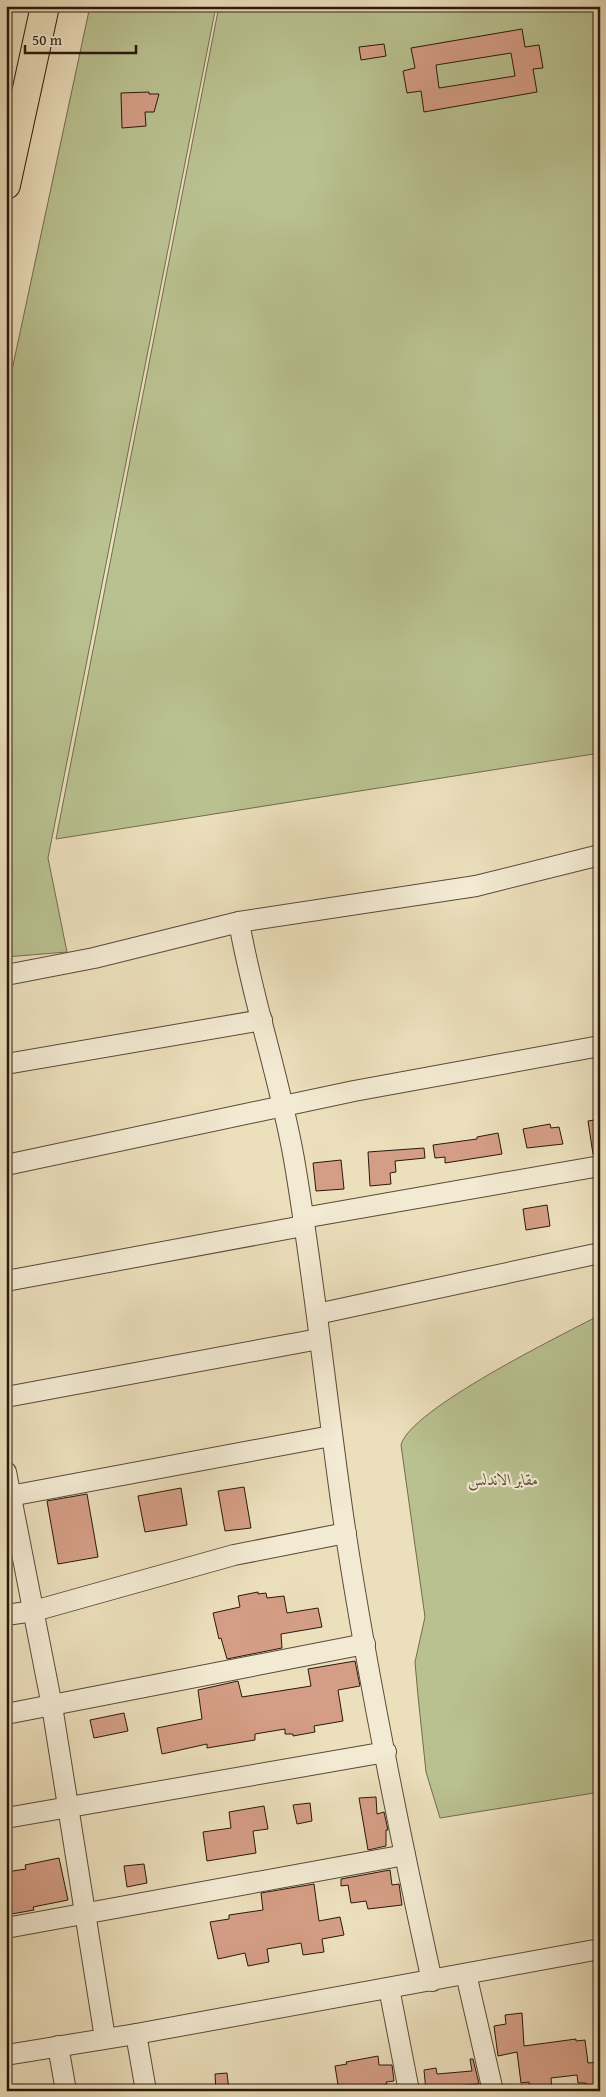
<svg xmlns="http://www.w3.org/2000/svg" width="606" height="2097" font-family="'Gentium Book Plus',Amiri,serif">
<rect width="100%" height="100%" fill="#ecdfbc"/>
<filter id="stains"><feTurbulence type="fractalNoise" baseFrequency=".004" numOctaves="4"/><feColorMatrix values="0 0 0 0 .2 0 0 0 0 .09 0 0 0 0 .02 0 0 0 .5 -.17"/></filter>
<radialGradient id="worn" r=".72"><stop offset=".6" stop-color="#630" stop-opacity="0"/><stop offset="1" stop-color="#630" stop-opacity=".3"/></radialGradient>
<g fill="#b9c190" stroke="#726c4e">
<polygon points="90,6 216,6 48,858 67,952 6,957 6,398"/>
<polygon points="219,6 600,6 600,753 56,839"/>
<path d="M600 1315V1792L440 1818 426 1772 418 1696 415 1662 425 1617 401 1445C410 1409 562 1335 600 1315Z"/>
</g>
<g fill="#d49d85" stroke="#2a180c" fill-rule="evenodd">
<path d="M522 29 525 47 539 45 543 68 533 69 537 92 424 112 421 91 407 93 403 71 415 68 411 48ZM511 53 515 76 439 88 436 65Z"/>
<polygon points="384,44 386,56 361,60 359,47"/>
<polygon points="149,92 149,94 159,94 154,112 145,112 146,126 122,128 121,93"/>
<polygon points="600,1119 600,1154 593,1154 588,1121"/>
<polygon points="550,1124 551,1128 559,1127 563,1144 527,1148 523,1129"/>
<polygon points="498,1133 502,1154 445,1163 445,1157 435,1158 433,1145 477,1139 477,1137"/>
<polygon points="424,1148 425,1158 395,1161 396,1172 390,1173 391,1184 370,1186 368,1152"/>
<polygon points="341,1160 344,1189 316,1191 313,1163"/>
<polygon points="547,1205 550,1226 526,1230 523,1209"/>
<polygon points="244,1487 251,1528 225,1531 218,1491"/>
<polygon points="181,1488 187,1525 145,1532 138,1496"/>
<polygon points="87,1494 98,1557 58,1564 47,1501"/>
<polygon points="258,1592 258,1594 266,1593 267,1598 284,1596 287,1613 318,1608 322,1627 281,1634 282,1648 227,1659 221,1638 219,1639 213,1613 240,1607 238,1596"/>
<polygon points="355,1661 360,1686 338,1690 343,1721 314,1726 315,1732 293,1736 293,1734 285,1734 285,1729 255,1734 255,1740 207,1748 207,1744 162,1754 157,1728 202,1719 198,1690 238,1681 242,1697 311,1686 308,1669"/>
<polygon points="124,1713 128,1731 94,1738 90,1720"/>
<polygon points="376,1797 377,1814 384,1812 388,1830 386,1830 386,1846 368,1850 359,1798"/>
<polygon points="310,1803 312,1821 297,1824 293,1805"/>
<polygon points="264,1806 268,1829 253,1831 256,1853 207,1861 203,1832 231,1828 229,1812"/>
<polygon points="59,1858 68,1900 33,1907 34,1910 6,1915 6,1872 26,1869 25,1865"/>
<polygon points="144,1864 147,1883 127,1887 124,1866"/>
<polygon points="390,1870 392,1885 399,1884 402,1905 368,1909 366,1901 351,1903 348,1885 341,1886 341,1879"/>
<polygon points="314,1884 319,1921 340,1917 344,1935 322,1939 324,1952 303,1955 301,1943 267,1949 269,1962 248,1966 245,1953 218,1959 210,1922 229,1919 229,1915 263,1910 261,1893"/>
<polygon points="522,2013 524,2046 576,2039 576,2041 585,2040 588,2063 600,2062 600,2088 587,2089 586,2083 578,2083 577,2075 551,2078 552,2091 539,2091 539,2086 530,2088 529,2082 521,2083 517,2052 498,2056 494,2026 506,2024 505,2015"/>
<polygon points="378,2056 379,2065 392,2065 394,2081 386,2082 387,2084 383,2085 384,2091 339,2091 335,2066 347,2064 346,2062"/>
<polygon points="470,2059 473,2059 479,2084 440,2087 440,2091 426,2091 424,2070 436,2068 437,2074 472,2071"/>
<polygon points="227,2073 229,2091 216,2091 215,2074"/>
</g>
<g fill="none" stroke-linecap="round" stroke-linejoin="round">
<defs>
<g id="minor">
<path d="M239 922C253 1002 280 1079 294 1159 315 1282 327 1406 345 1529 368 1680 399 1831 432 1981"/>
<polyline points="6,975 94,958 239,922 476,886 600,855"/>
<polyline points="6,1064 262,1020"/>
<polyline points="6,1165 354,1091 600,1046"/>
<polyline points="303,1218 600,1166"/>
<polyline points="6,1281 303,1226"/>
<polyline points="317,1314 600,1253"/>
<polyline points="6,1397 319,1339"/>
<polyline points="6,1472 52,1706 105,2038"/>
<polyline points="10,1496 331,1436"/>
<polyline points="6,1615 34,1611 234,1555 346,1533"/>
<polyline points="6,1714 365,1644"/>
<polyline points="6,1818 386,1752"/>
<polyline points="6,1928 405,1855"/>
<polyline points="466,1974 493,2091"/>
<polyline points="389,1988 409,2091"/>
<polyline points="136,2034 146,2091"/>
<polyline points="58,2046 66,2091"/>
<polyline points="6,2055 136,2034 600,1949"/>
</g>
<polyline id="highway" points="6,185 45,6"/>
</defs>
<use href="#minor" stroke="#5a4a38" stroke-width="22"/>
<use href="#highway" stroke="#2a180c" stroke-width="30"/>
<use href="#minor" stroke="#f3ead3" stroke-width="20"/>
<use href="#highway" stroke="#ecdfbc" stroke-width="28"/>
</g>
<g text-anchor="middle" stroke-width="4.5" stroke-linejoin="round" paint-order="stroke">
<g font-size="16" font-style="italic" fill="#554b34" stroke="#f3ead3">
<text x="503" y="1485">مقابر الاندلس</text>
</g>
</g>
<rect width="606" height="2097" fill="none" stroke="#ecdfbc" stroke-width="25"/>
<rect x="8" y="8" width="591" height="2082" fill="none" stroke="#2a180c" stroke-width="2.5"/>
<rect x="12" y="12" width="581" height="2072" fill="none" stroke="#2a180c"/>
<path d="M25 45v8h111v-8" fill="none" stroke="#2a180c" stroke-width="2.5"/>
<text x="32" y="45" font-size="15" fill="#2a180c" stroke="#f3ead3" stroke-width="4" paint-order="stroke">50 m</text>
<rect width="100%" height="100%" filter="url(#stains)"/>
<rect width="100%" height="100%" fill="url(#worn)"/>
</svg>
